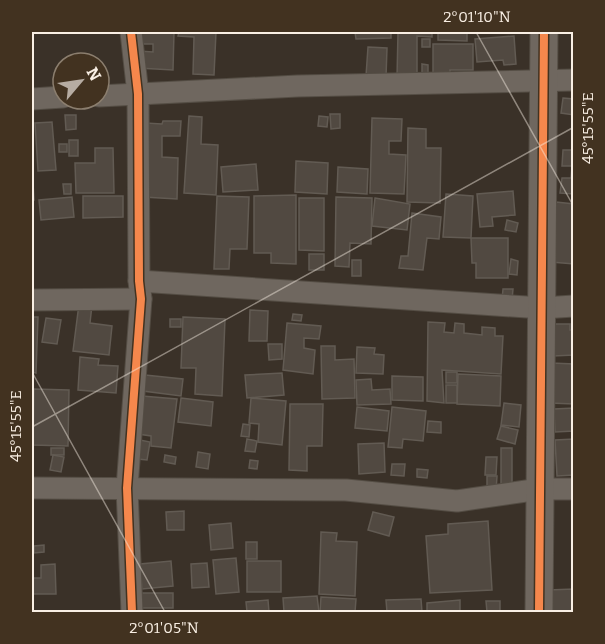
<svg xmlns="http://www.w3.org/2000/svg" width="605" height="644" font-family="Bitter,serif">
<rect width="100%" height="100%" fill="#3a3128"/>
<g fill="#514941" stroke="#625b53" stroke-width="1.5">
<polygon points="140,32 174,32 173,70 138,68 139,51 153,52 153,44 139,44"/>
<polygon points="179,32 216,32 214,75 193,74 194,37 178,36"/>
<polygon points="355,32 391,32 391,38 356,39"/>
<polygon points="398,32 432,32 432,37 417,36 417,79 397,78"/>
<polygon points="438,32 467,32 467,41 438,40"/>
<polygon points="514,36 516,64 504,65 503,60 477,62 475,39"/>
<rect x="422" y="39" width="8" height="8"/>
<polygon points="433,44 473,44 473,70 450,70 450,79 433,78"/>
<polygon points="368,47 387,48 386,77 366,76"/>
<polygon points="422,64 428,65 428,74 422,74"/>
<polygon points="563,98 574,99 574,115 561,113"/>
<polygon points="330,114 340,114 340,128 331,129"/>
<polygon points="65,115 76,115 76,129 66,130"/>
<polygon points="189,116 202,117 201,144 218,145 216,195 184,193"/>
<polygon points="319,116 328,117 327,127 318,126"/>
<polygon points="372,118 402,119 401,141 389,141 389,154 406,155 404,194 370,193"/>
<polygon points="163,121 181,121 180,136 162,136 162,157 178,158 177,199 143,197 146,123 162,124"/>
<polygon points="52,122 56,170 38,171 35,123"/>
<polygon points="408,128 426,129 426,148 441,148 440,203 407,202"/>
<rect x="69" y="140" width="9" height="16"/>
<rect x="59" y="144" width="8" height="8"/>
<polygon points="95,148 113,148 114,193 76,193 75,163 95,163"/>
<polygon points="563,150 574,150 574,194 560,193 562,178 571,178 572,166 562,166"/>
<polygon points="296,161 328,163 327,194 295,192"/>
<polygon points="256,164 258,190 223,192 221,167"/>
<polygon points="32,166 34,200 32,200"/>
<polygon points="338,167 368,169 367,194 337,192"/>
<polygon points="63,184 71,184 71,194 64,194"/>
<polygon points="513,191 515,215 492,217 493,226 480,227 477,194"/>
<polygon points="446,194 473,196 471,238 443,237"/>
<polygon points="296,195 296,264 271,263 271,253 254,253 254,196"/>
<polygon points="83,196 123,196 123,217 83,218"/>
<polygon points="217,196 249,197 247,249 230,249 229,269 214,269"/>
<polygon points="72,197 74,217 41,220 39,200"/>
<polygon points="336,197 372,198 371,244 350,243 349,267 335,266"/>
<polygon points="299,198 324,198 324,251 299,250"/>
<polygon points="375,198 410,204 407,230 372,226"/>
<polygon points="556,202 574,204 574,264 551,262"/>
<polygon points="412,213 441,217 439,239 427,238 423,270 399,268 401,256 408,256"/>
<polygon points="507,220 518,223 516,232 505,230"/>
<polygon points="471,238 508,238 508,278 476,278 476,263 472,263"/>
<rect x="309" y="254" width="15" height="16"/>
<polygon points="511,259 518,261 517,275 509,274"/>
<rect x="352" y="260" width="9" height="16"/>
<polygon points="503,289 513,289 512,300 502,300"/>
<polygon points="79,304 92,305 90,323 112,326 109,355 73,351"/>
<polygon points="250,310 268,311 267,341 249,341"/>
<polygon points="293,314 302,315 301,321 292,320"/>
<polygon points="32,317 38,317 36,373 32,372"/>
<polygon points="183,317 225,319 222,396 195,394 196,368 181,368"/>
<polygon points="46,318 61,320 57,344 42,342"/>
<rect x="170" y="319" width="11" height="8"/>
<polygon points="428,322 445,323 444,332 454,333 455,323 464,324 464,333 482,335 482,327 495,328 495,336 503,336 501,374 442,370 444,403 427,401"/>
<polygon points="287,323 321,326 319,339 304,338 304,348 315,350 313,374 283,370"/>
<polygon points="552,324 570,324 570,330 574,330 574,355 553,356"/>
<polygon points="268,344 282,344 282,359 269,360"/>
<polygon points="321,346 335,346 335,360 354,359 355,398 322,399"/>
<polygon points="357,347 375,348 374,354 384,355 383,374 356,373"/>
<polygon points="80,357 99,359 98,365 118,366 116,393 78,390"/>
<polygon points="551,363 574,364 574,404 549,403"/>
<rect x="446" y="372" width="11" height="11"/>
<polygon points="282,373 284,395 247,398 245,375"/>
<polygon points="458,374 501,376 500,406 457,404"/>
<polygon points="145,375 183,379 181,396 143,391"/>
<polygon points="392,376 423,377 423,401 392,400"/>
<polygon points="371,379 372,390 390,389 391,404 357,405 356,380"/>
<rect x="446" y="385" width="11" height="18"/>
<polygon points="34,389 69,390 68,446 33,445"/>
<polygon points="142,396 177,399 171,448 151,446 151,436 138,434"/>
<polygon points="181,398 213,402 211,426 178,422"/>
<polygon points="251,398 286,401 282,445 258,442 259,424 249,423"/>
<polygon points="504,403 521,405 519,427 501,425"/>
<polygon points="290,404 323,404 322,446 307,446 307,471 289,470"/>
<polygon points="357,407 389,411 387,431 355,428"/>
<polygon points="392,407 426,411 423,441 403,439 402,448 388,447"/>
<polygon points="574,408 574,431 555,432 554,409"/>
<polygon points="428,421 441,422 441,433 427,432"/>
<polygon points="243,424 250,425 249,437 241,436"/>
<polygon points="501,426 518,430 515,444 497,439"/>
<polygon points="247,439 257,441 255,452 245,451"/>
<polygon points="574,439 574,475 557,476 555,440"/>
<polygon points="140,440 150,442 147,460 138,459"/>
<polygon points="384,443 385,472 359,474 358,444"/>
<rect x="51" y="448" width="13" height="7"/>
<rect x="501" y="448" width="11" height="40"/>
<polygon points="198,452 210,454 208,469 196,467"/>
<polygon points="53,455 64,457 61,472 50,470"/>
<polygon points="165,455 176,457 175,464 164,462"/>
<polygon points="486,457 497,457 496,475 485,475"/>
<polygon points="250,460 258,461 257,469 249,468"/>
<polygon points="392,464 405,464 404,476 391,475"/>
<polygon points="417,469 428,470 427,478 417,477"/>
<polygon points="487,476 497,476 496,491 487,491"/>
<polygon points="184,511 184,530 167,530 166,512"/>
<polygon points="373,512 394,517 389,536 368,530"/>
<polygon points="488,521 492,590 430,593 426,536 448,534 448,524"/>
<polygon points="231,523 233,548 211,550 209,525"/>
<polygon points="321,532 337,533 336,541 357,542 355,596 319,594"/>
<rect x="246" y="542" width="11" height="17"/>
<polygon points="44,545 44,552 34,553 34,546"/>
<polygon points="236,558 239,592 216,594 213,560"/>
<polygon points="171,561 173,586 142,589 140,564"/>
<rect x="247" y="561" width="34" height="31"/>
<polygon points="207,563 209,587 192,588 191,564"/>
<polygon points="55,564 56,594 32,594 32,578 41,578 41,565"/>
<polygon points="574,589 574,612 549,612 548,590"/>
<rect x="136" y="593" width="37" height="15"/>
<polygon points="317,596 319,612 284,612 283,598"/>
<polygon points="321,597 356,599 355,612 320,612"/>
<polygon points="421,599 422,612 387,612 386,600"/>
<polygon points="268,600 269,612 247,612 246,602"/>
<polygon points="460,600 460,612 427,612 427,603"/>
<polygon points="486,601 500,601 500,612 487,612"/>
</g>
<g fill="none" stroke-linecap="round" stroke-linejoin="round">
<defs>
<g id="minor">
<polyline points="131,32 138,94 139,281 141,299 127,488 132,612"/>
<polyline points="99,96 298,86 574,80"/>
<polyline points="32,99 63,97"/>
<polyline points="139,281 542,308 574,306"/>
<polyline points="32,300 141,299"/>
<polyline points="32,488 346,490 457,501 540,489 574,489"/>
</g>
<polyline id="tertiary" points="539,612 544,32"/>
</defs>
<use href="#minor" stroke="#544d44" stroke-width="23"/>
<use href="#tertiary" stroke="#544d44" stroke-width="29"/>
<use href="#minor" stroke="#6f675f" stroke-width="21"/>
<use href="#tertiary" stroke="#6f675f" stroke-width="27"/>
<defs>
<g id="cycleway">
<polyline points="131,32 138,94 139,281 141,299 127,488 132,612"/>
<polyline points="539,612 544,32"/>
</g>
</defs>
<use href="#cycleway" stroke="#423220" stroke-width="11"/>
<use href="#cycleway" stroke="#f5874c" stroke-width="8"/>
</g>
<path fill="none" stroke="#f9efe4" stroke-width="1.5" stroke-opacity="0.45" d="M476 32 574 207M32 372 165 612M32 427 574 127"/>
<rect width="605" height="644" fill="none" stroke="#423220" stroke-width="66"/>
<g transform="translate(81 81) rotate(61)"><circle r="28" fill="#423220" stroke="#8b7e6e" stroke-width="1.5"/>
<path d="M0-4.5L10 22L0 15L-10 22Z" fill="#b6aca2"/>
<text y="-9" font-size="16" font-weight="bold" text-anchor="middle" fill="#f9efe4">N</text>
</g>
<rect x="33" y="33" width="539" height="578" fill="none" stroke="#f9efe4" stroke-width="2"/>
<g font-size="15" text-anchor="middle" fill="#f9efe4">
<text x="477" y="22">2°01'10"N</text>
<text transform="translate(588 128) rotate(-90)" y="5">45°15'55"E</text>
<text transform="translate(16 426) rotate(-90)" y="5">45°15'55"E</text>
<text x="164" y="633">2°01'05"N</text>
</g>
</svg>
